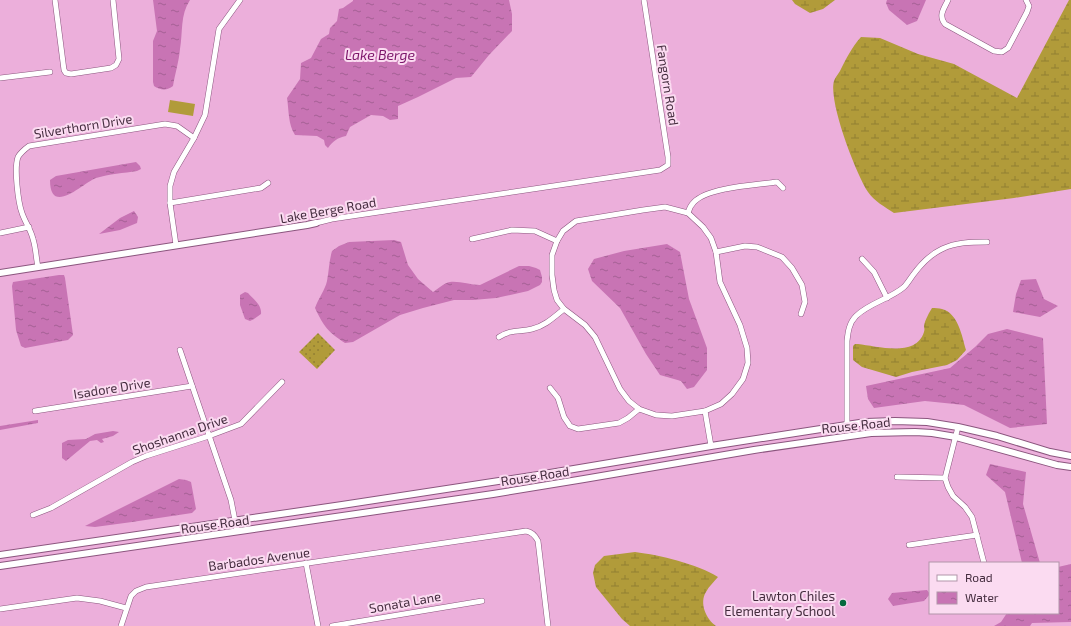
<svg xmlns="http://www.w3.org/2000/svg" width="1071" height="626" font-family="'Exo 2',sans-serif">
<defs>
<pattern id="wetland-marsh" width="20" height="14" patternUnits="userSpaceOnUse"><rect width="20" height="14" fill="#b19b3a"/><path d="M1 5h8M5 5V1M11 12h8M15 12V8" fill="none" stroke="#927f32"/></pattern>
<pattern id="park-dots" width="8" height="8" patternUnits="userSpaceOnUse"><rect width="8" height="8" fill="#b19b3a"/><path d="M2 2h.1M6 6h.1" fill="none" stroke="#927f32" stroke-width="1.8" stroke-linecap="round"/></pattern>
<pattern id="water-ripples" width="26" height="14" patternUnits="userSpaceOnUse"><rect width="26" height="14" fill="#c874b4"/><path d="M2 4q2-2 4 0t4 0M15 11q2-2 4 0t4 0" fill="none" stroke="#a46094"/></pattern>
</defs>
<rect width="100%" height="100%" fill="#ecafdb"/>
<g fill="url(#wetland-marsh)">
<polygon points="792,0 835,0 823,9 810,13 795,4"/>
<path d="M1069 0H1071V189L1014 198 894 213C885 207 874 201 868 192 856 174 828 101 834 81 835 78 838 74 840 71 846 59 852 47 861 37L880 38 918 54 954 64 1017 98Z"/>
<path d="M932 308C935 308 939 308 942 309 958 313 962 336 966 350L957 360 947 365 912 372 896 377 862 367 853 360V346L855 344H858C877 346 916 358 924 332 925 329 924 328 924 326 925 320 929 313 932 308Z"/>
<path d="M635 552C660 555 697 564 718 577 714 582 709 586 706 592 699 603 706 619 716 626H630L622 619 596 587 593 573 595 565 604 556Z"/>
</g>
<polygon fill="url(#park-dots)" points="318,333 335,350 317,369 299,352"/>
<g fill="#b19b3a">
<polygon points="170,100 195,104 193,116 168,112"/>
<polygon points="325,346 331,351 318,364 313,359"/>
</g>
<g fill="url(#water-ripples)">
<path d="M153 0H190C180 15 183 32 180 49 179 61 175 74 173 86 167 91 160 90 154 86L153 82V41L157 31Z"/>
<path d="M353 0H509L512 14V31L489 55 471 77 456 78 418 97 398 106V119L390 120 383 116 371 115 350 127 346 136C337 138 333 141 328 148L325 145 324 140 317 136 295 135C288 124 289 111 287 98L300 79 301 63 311 58 321 39 329 34 330 28 337 21 339 9 343 8 353 1Z"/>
<polygon points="887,0 926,0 917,21 907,25 889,10 886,3"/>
<path d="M136 162 140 166 141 169 137 171C124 173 109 174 96 178 83 183 50 217 50 180L56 176Z"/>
<polygon points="134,211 138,217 137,223 120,230 99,234 120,218"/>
<path d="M394 240 401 242 408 265 418 279 433 292C438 289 444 283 450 282 460 281 470 285 480 285L519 266H529L536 268 540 270 542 277V282L540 285 528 291 496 298 473 300H454L423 308 400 315 353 342 345 343C328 332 324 327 315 308 318 299 325 290 327 281 329 271 329 261 332 251L339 246 349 242Z"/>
<polygon points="667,244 680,252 689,299 707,348 707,370 694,387 687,389 681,381 660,375 646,354 620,308 592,281 588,269 594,259 624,251"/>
<polygon points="59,275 64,275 65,278 73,335 68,340 25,348 21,346 16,330 12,286 13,282"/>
<polygon points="1036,279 1044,299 1058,306 1040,317 1013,312 1016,294 1021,280"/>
<path d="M245 292 248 293C254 300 262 305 261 314L254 319 250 321 245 319 240 305V295Z"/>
<polygon points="1007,329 1043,338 1047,424 1010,428 964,405 925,401 874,408 868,399 866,386 950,368 975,347 988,334"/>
<polygon points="38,420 38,423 0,430 0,426"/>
<polygon points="113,431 119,432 113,436 102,439 104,442 101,443 97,440 90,441 66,461 62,458 62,443 68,440 86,439 95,434"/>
<polygon points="990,464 1026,472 1023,504 1040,563 1022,563 1005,492 986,475"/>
<polygon points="179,479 186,480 191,482 196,509 192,513 132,522 95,527 85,526"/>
<polygon points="1071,564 1071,622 1032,623 1030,626 994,626 1001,622 1007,613 1058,613 1058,567"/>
<polygon points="927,590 930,594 924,601 893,606 888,599 892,593"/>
</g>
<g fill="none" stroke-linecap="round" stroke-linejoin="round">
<defs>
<g id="minor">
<polyline points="55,0 64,70 66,73 71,74 111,68 116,65 119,59 113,0"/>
<path d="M948 0C944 9 938 15 945 24L994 51 1002 52 1008 48 1027 12 1029 6 1026 0"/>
<polyline points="0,78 50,72"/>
<polyline points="170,203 261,188 268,183"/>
<polygon points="665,207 688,213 703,227 711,238 716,252 720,282 740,325 747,348 748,363 743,379 732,394 721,404 705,411 672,416 656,415 639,409 629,401 620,389 595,337 585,325 564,309 557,300 554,290 552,275 552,255 557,241 563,231 576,221 643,210"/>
<path d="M688 213C689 209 691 205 694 202 708 187 757 185 777 182L783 188"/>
<polyline points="316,223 332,219 660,170 668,165 668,157 644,0"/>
<polyline points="0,233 29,227"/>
<polyline points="472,239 512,230 535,231 557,241"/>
<polyline points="176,245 170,203 170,186 174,172 194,138 205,115 219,29 240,0"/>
<polyline points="716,252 745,246 757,247 782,257 792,268 802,285 805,302 801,314"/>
<polyline points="862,259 874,272 887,298"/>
<path d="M38 267C36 258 36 248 33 239 31 230 25 222 22 213 18 202 14 168 18 157 21 152 25 149 29 146L165 124 177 126 194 138"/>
<path d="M499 337C511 329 520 332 532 329 545 326 554 317 564 309"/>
<polyline points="180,350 231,500 237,531"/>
<polyline points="550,388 558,398 564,417 570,426 578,429 619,423 628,418 639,409"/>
<polyline points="35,411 192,386"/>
<polyline points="705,411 711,446"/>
<path d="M847 425V341C848 332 849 323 856 316 869 303 890 299 904 287 907 284 910 279 913 275 921 264 929 255 942 249 956 242 972 242 987 242"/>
<polyline points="958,427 945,478 948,487 953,496 965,507 972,517 984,563"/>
<polyline points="897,477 945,478"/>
<polyline points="33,515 51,508 132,462 146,456 209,436 241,424 282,382"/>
<polyline points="909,545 977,535"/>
<polyline points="306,563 318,626"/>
<polyline points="0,609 77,598 100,601 126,608"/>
<path d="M121 626 131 596 136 591 146 587 526 531C532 532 535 535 538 541L548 626"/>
<polyline points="332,626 482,601"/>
</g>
<g id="tertiary">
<polyline points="0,273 307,225 316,223"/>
<polyline points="0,555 342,505 538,475 711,446 866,422 895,421 927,422 958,427 997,436 1050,452 1071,456"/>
<polyline points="0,566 493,494 584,479 754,450 871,433 915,432 932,433 956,437 1057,465 1071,467"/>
</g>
</defs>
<use href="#minor" stroke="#8b557e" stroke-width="6"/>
<use href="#tertiary" stroke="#8b557e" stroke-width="8"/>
<use href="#minor" stroke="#fff" stroke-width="5"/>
<use href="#tertiary" stroke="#fff" stroke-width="6"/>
</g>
<circle fill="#05693e" stroke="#fbdbf1" stroke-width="1.5" cx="843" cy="603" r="4"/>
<g text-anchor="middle" stroke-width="4" stroke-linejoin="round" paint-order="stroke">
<g font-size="13" fill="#452d3f" stroke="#fbdbf1">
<text transform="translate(668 85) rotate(81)" y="5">Fangorn Road</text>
<text transform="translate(83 126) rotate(-9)" y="5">Silverthorn Drive</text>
<text transform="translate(328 210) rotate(-10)" y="5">Lake Berge Road</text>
<text transform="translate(112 388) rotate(-9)" y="5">Isadore Drive</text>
<text transform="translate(856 425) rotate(-6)" y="5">Rouse Road</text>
<text transform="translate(180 434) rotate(-19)" y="5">Shoshanna Drive</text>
<text transform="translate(535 476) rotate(-9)" y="5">Rouse Road</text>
<text transform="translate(215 524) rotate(-8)" y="5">Rouse Road</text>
<text transform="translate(259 559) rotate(-8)" y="5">Barbados Avenue</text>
<text transform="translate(405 602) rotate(-10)" y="5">Sonata Lane</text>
</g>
<g font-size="13" fill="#452d3f" stroke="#fbdbf1" text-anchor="end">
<text x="835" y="601">Lawton Chiles<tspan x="835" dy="15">Elementary School</tspan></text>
</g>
<g font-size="14" font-style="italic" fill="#7c166a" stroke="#fbdbf1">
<text x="380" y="60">Lake Berge</text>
</g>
</g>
<rect x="929" y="562" width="130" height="52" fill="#fbdbf1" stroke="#b295aa"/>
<rect x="937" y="575" width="20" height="6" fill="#ffffff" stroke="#b295aa"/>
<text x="965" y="582" font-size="12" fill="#452d3f">Road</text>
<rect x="937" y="592" width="20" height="12" fill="url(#water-ripples)" stroke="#b295aa"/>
<text x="965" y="602" font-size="12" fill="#452d3f">Water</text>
</svg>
